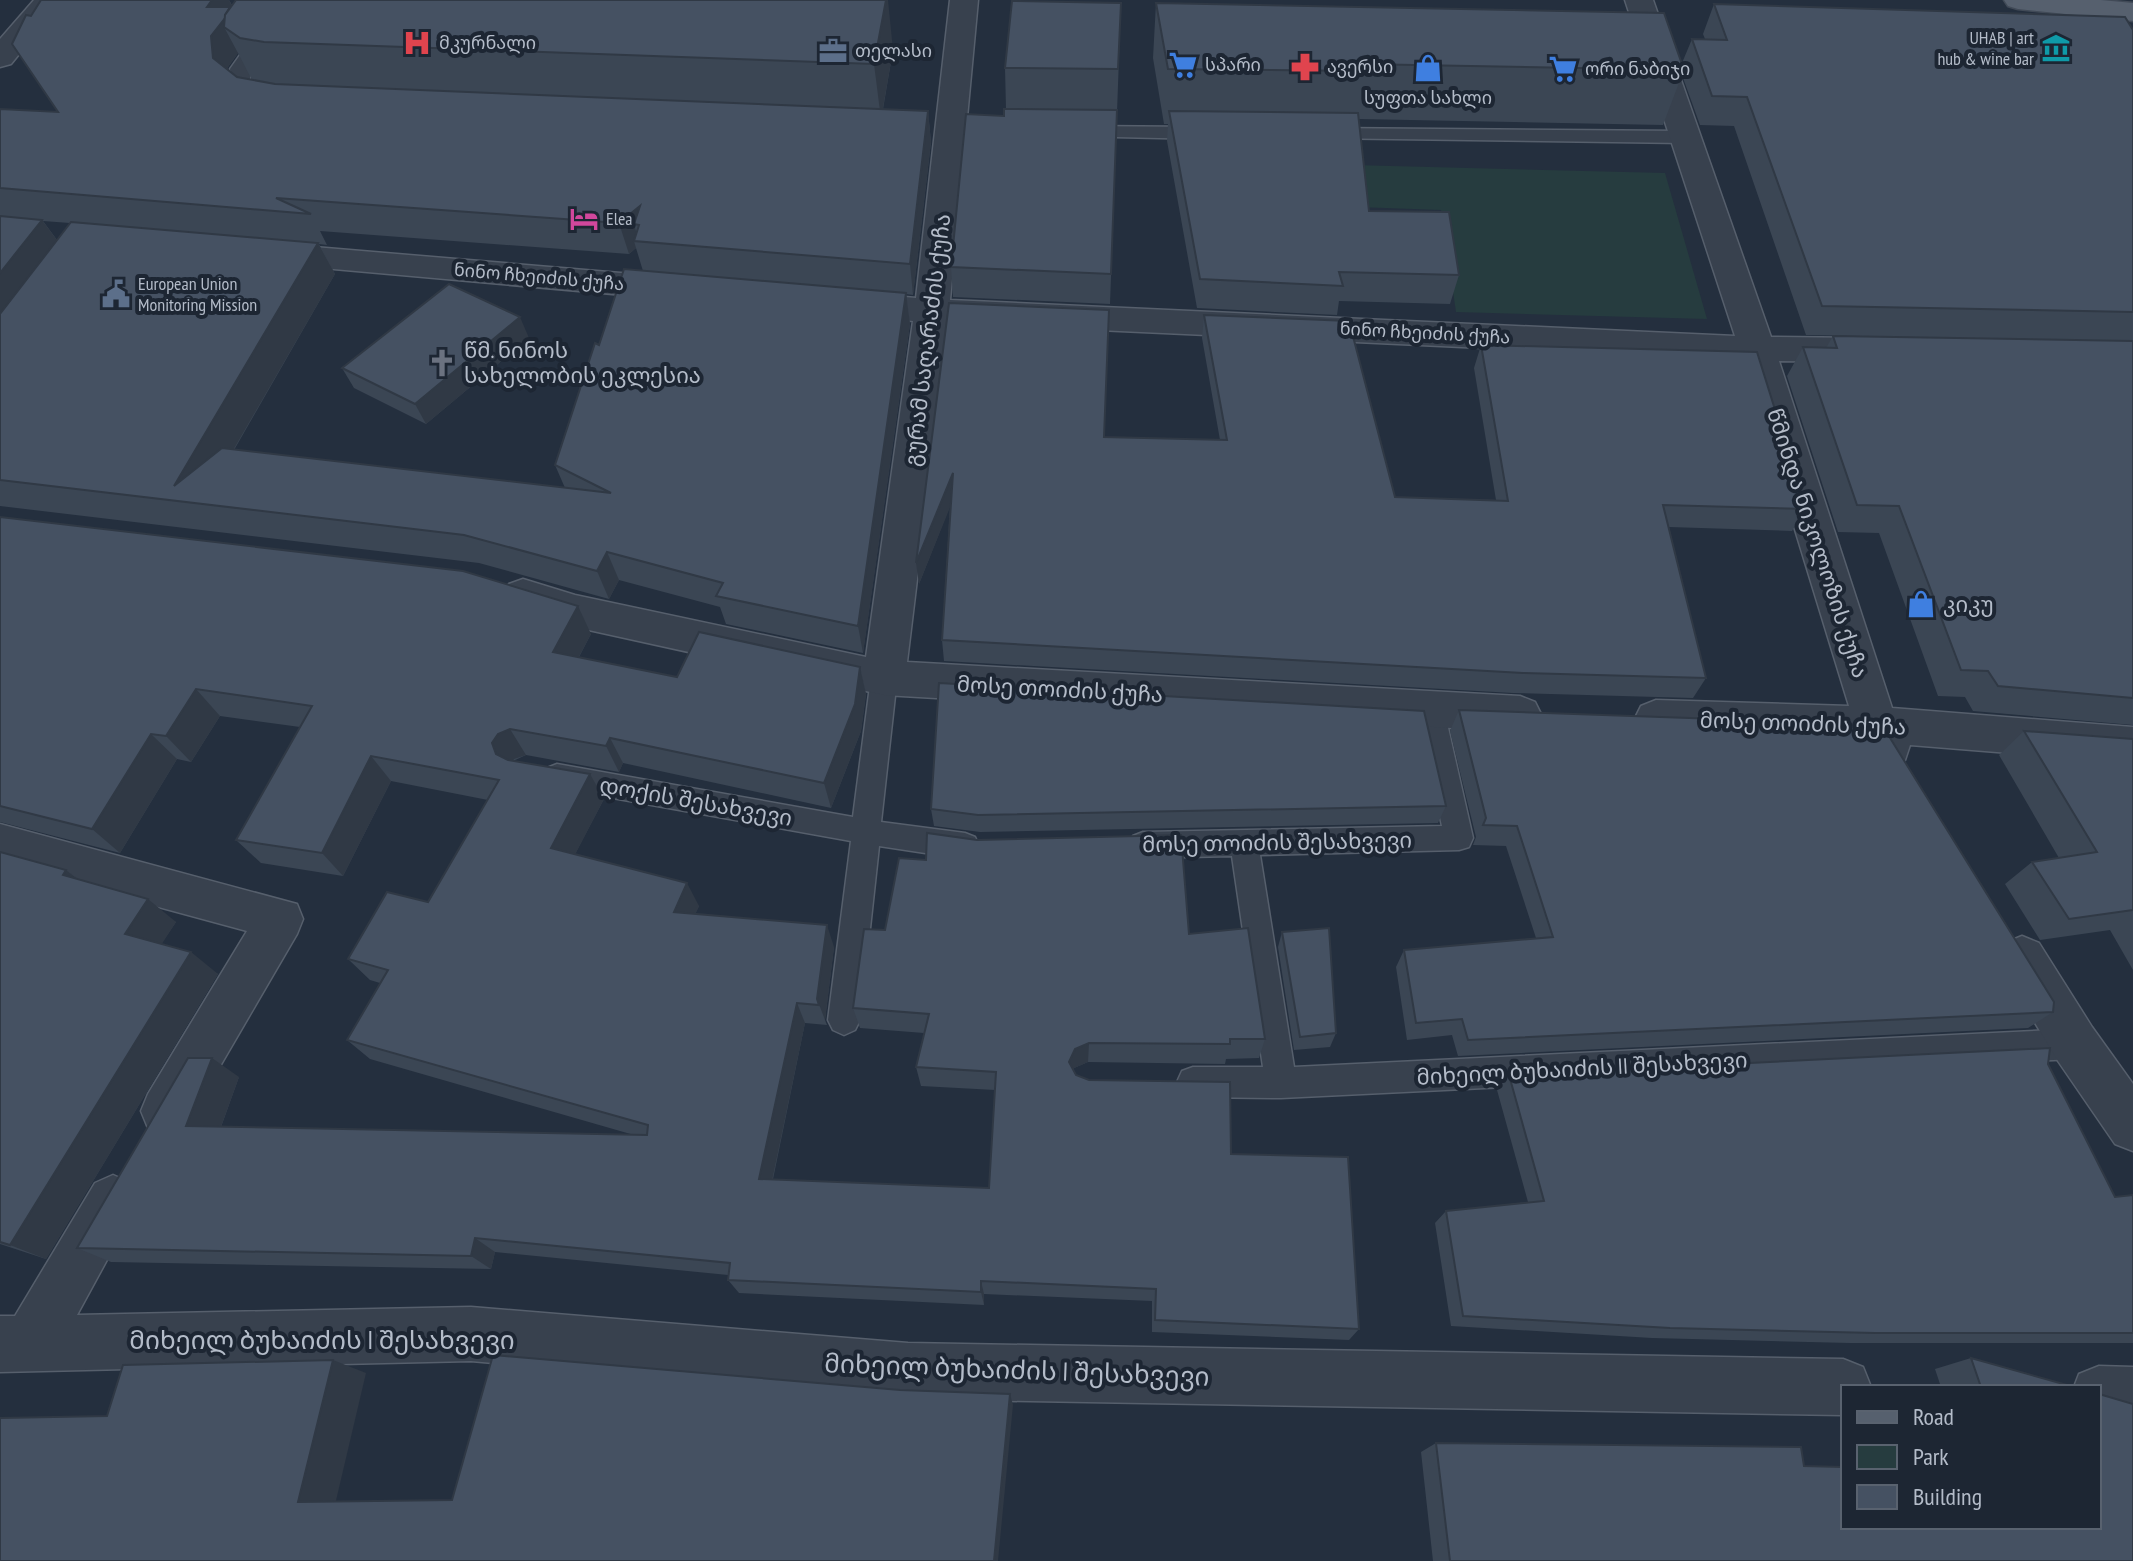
<svg xmlns="http://www.w3.org/2000/svg" width="2133" height="1561" font-family="'PT Sans Narrow','Noto Sans Georgian',sans-serif">
<rect width="100%" height="100%" fill="#242f3e"/>
<polygon fill="#263c3f" points="1353,165 1665,173 1707,319 1456,312 1441,210 1357,207"/>
<g fill="none" stroke-linecap="round" stroke-linejoin="round">
<defs>
<g id="service">
<polygon points="279,0 297,0 250,69 250,83 273,101 263,107 233,89 230,69"/>
<polygon points="1077,126 1204,127 1214,133 1204,139 1070,136 1067,132 1070,128"/>
<polygon points="1325,128 1684,131 1694,137 1684,143 1318,138 1315,134 1318,130"/>
<polygon points="884,667 893,670 897,678 881,822 965,833 975,837 979,846 975,855 965,859 879,846 860,1020 855,1030 844,1035 833,1030 828,1020 851,841 557,788 547,784 543,776 547,768 557,764 853,817 871,678 875,670"/>
<polygon points="1430,699 1440,702 1444,710 1473,838 1469,847 1459,850 1260,855 1294,1067 2075,1029 2086,1033 2091,1044 2086,1055 2075,1059 1281,1098 1193,1097 1182,1093 1177,1082 1182,1071 1193,1067 1263,1067 1232,856 1143,858 1133,854 1129,845 1133,836 1143,832 1442,826 1416,710 1420,702"/>
</g>
<g id="minor">
<polygon points="34,0 63,0 11,64 0,67 0,39"/>
<polygon points="950,0 978,0 950,300 1735,336 1625,0 1653,0 1771,337 1863,338 1876,341 1881,350 1876,359 1863,362 1779,361 1892,708 2133,727 2133,763 1910,745 1905,760 1890,765 1875,760 1864,741 1656,736 1641,730 1635,718 1641,706 1656,700 1849,706 1743,360 948,323 907,662 1520,696 1535,702 1541,714 1535,726 1520,732 884,695 575,627 509,606 503,595 509,584 523,579 575,595 866,657 913,321 837,312 832,304 837,296 849,292 916,298"/>
<polygon points="267,243 680,278 692,281 697,289 692,297 680,300 255,262 250,254 255,246"/>
<polygon points="0,824 297,904 303,919 297,934 184,1128 166,1136 148,1128 141,1111 148,1094 247,931 0,864"/>
<polygon points="2022,936 2039,943 2092,1027 2133,1084 2133,1151 2115,1144 2058,1061 2005,973 1998,958 2005,943"/>
<polygon points="113,1175 131,1183 139,1201 77,1315 471,1307 908,1343 1843,1359 1863,1367 1871,1387 1843,1387 1843,1415 908,1399 471,1361 0,1372 0,1316 15,1316 95,1183"/>
<polygon points="2099,1366 2133,1367 2133,1423 2099,1422 2099,1387 2074,1387 2079,1374"/>
</g>
<polygon id="primary" points="2004,0 2101,0 2133,3 2133,21 2018,9 2008,6"/>
</defs>
<use href="#service" stroke="#565f6c" stroke-width="3"/>
<use href="#minor" stroke="#565f6c" stroke-width="3"/>
<use href="#primary" stroke="#414a57" stroke-width="3"/>
<use href="#service" fill="#38414e" fill-rule="evenodd"/>
<use href="#minor" fill="#38414e" fill-rule="evenodd"/>
<use href="#primary" fill="#56606e" fill-rule="evenodd"/>
</g>
<g fill="#3b4654" fill-rule="evenodd">
<path d="M229 0 232 5 893 50 883 109 928 111 931 142 913 295 906 294 910 324 863 653 726 624 720 607 619 580 609 599 479 563 0 506V109L57 112 31 16ZM238 53 252 80 237 77 228 70V67ZM43 221 70 223 57 240ZM320 231 629 254 636 248 643 271 599 345 555 465 565 488 234 450 335 274 319 244 327 245Z"/>
<polygon points="1121,3 1110,304 953,297 951,267 1006,109 1005,68"/>
<polygon points="1156,3 1682,63 1692,39 1705,39 1703,34 1714,4 2133,30 2133,341 1806,335 1734,126 1700,125 1682,75 1663,125 1359,119 1369,211 1459,275 1450,304 1339,301 1337,315 1197,308 1167,141 1168,124 1164,124 1153,58"/>
<polygon points="949,303 1105,437 1220,440 1202,338 1204,315 1395,497 1496,500 1474,368 1481,345 1806,509 1792,531 1669,527 1706,678 1693,698 1513,693 944,661 942,640 950,506 919,584"/>
<polygon points="1833,336 2133,341 2133,725 1973,711 1965,697 1938,696 1879,533 1838,532 1787,376 1803,347 1826,348"/>
<polygon points="529,338 426,424 354,388 342,368"/>
<polygon points="0,517 591,634 579,657 677,677 860,667 866,694 861,731 831,808 623,763 619,772 526,755 513,761 604,799 575,854 699,906 695,914 834,947 825,1020 827,1025 805,1023 773,1179 989,1188 995,1090 921,1086 916,1067 924,1033 860,1028 853,1008 885,930 1189,934 1265,1039 1259,1058 1226,1059 1225,1064 1088,1062 1074,1068 1073,1070 1076,1075 1231,1154 1359,1329 1349,1340 1152,1332 1152,1301 984,1294 984,1305 739,1293 728,1280 728,1275 495,1252 491,1269 111,1262 77,1248 239,1077 221,1127 634,1135 370,1059 347,1040 380,983 370,980 348,959 428,902 488,800 391,781 343,876 261,863 236,840 300,727 220,716 191,762 177,759 120,853 0,822"/>
<polygon points="1459,710 1719,723 2053,1012 2028,1028 1458,1056 1452,1035 1407,1040 1396,967 1404,950 1536,938 1506,846 1473,845 1476,837 1450,731"/>
<polygon points="2024,731 2133,739 2133,970 2110,930 2040,940 2005,884 2032,862 2059,858 1999,755"/>
<polygon points="1446,806 1438,823 980,832 934,826 931,809"/>
<polygon points="0,852 66,870 78,879 176,922 161,944 218,974 46,1259 0,1244"/>
<polygon points="1282,932 1336,1033 1330,1047 1294,1050 1278,947"/>
<polygon points="2048,1064 2115,1197 2133,1195 2133,1343 1850,1343 1652,1338 1451,1326 1435,1223 1446,1211 1528,1202 1497,1090 1509,1075"/>
<polygon points="1971,1358 2074,1387 1941,1387 1935,1369"/>
<polygon points="1436,1443 1804,1466 1843,1527 2099,1527 2133,1561 1433,1561 1421,1452"/>
</g>
<g fill="#303945">
<polygon points="212,0 229,0 248,38 224,27 238,53 228,67 230,89 213,58 207,7"/>
<polygon points="886,0 888,0 893,50 881,119 874,64"/>
<polygon points="928,111 931,142 913,295 910,264"/>
<polygon points="640,206 639,225 634,224 639,242 634,241 636,248 629,254 619,223"/>
<polygon points="42,220 65,251 0,335 0,273"/>
<polygon points="318,243 335,274 202,504 174,486"/>
<polygon points="906,293 910,324 863,653 858,626"/>
<polygon points="520,317 529,338 426,424 415,404"/>
<polygon points="953,473 955,495 919,584 916,563"/>
<polygon points="607,552 619,580 609,599 597,571"/>
<polygon points="578,606 591,634 567,679 553,652"/>
<polygon points="860,667 866,694 861,731 831,808 824,783"/>
<polygon points="196,689 220,716 191,762 166,736"/>
<polygon points="510,729 526,755 514,759 508,769 496,754 492,743 498,734"/>
<polygon points="151,734 177,759 120,853 92,829"/>
<polygon points="610,738 623,763 619,772 606,746"/>
<polygon points="371,756 391,781 343,876 322,853"/>
<polygon points="590,774 604,799 566,872 551,848"/>
<polygon points="66,870 96,893 63,875"/>
<polygon points="687,883 699,906 686,934 674,912"/>
<polygon points="148,899 176,922 154,956 125,934"/>
<polygon points="827,925 834,947 825,1020 817,999"/>
<polygon points="191,952 218,974 46,1259 10,1245"/>
<polygon points="797,1003 805,1023 769,1195 759,1179"/>
<polygon points="1089,1043 1088,1062 1074,1068 1069,1081 1069,1062 1075,1049"/>
<polygon points="212,1058 239,1077 215,1143 186,1126"/>
<polygon points="475,1238 495,1252 491,1269 471,1256"/>
<polygon points="981,1281 984,1294 984,1305 981,1292"/>
<polygon points="333,1360 366,1373 334,1509 298,1502"/>
<polygon points="1010,1394 1013,1405 998,1561 994,1561"/>
</g>
<g fill="#455162" stroke="#303945" stroke-width="2">
<polygon points="41,0 212,0 207,7 230,7 225,15 225,18 211,36 213,58 237,77 275,84 928,111 910,264 634,241 639,225 634,224 640,206 619,223 276,198 311,214 0,188 0,109 58,112 12,44 26,15 31,16"/>
<polygon points="236,0 886,0 874,64 264,42 240,38 224,27 225,15"/>
<polygon points="1012,1 1121,3 1118,69 1005,68"/>
<polygon points="1156,3 1664,13 1684,70 1360,64 1361,71 1168,69"/>
<polygon points="1714,4 2125,17 2133,30 2133,312 1822,306 1747,97 1712,96 1692,39 1727,40"/>
<polygon points="1004,109 1117,110 1111,274 951,267 966,114 1004,116"/>
<polygon points="1169,111 1358,113 1369,211 1449,212 1459,275 1339,272 1343,286 1200,279"/>
<polygon points="0,216 42,220 0,273"/>
<polygon points="71,222 318,243 174,486 222,448 611,493 555,465 595,343 599,345 624,269 906,293 858,626 716,596 723,583 607,552 597,571 464,535 0,480 0,314"/>
<polygon points="449,284 520,317 415,404 342,368"/>
<polygon points="949,303 1109,310 1104,437 1227,440 1204,315 1349,321 1395,497 1508,501 1481,345 1757,352 1806,509 1663,505 1706,678 1523,673 942,640 953,473 916,563"/>
<polygon points="1833,336 2133,341 2133,698 1998,686 1988,671 1961,670 1899,506 1857,505 1803,347 1837,348"/>
<polygon points="0,517 463,571 578,606 553,652 677,677 699,632 860,667 855,704 824,783 610,738 606,746 510,729 498,734 492,743 496,754 508,760 590,774 551,848 687,883 674,912 827,925 817,999 819,1005 797,1003 759,1179 989,1188 996,1072 916,1067 929,1014 853,1008 864,929 885,930 899,858 926,860 927,833 977,840 1181,835 1189,934 1248,928 1265,1039 1230,1039 1230,1044 1089,1043 1075,1049 1069,1062 1076,1075 1089,1080 1230,1082 1231,1154 1348,1157 1359,1329 1155,1320 1156,1289 981,1281 981,1292 728,1280 730,1263 475,1238 471,1256 77,1248 188,1058 212,1058 186,1126 647,1135 648,1125 347,1040 388,970 348,959 387,892 428,902 499,780 371,756 322,853 236,840 312,706 196,689 166,736 151,734 92,829 0,806"/>
<polygon points="939,683 1424,711 1446,806 978,815 931,809"/>
<polygon points="1459,710 1718,719 1719,723 1882,725 2054,1002 2053,1012 1468,1040 1462,1019 1416,1023 1404,950 1553,937 1517,826 1483,825 1486,818"/>
<polygon points="2024,731 2133,739 2133,910 2069,919 2032,862 2097,852"/>
<polygon points="0,852 66,870 63,875 148,899 125,934 191,952 10,1245 0,1242"/>
<polygon points="1329,928 1336,1033 1300,1037 1282,932"/>
<polygon points="2050,1048 2048,1064 2115,1197 2133,1195 2133,1333 1875,1333 1670,1328 1463,1316 1446,1211 1544,1201 1509,1075"/>
<polygon points="493,1355 900,1390 1010,1394 994,1561 0,1561 0,1418 107,1416 123,1365 333,1360 298,1502 452,1500"/>
<polygon points="1971,1358 2074,1387 1981,1387"/>
<polygon points="2099,1394 2133,1404 2133,1561 1450,1561 1436,1443 1801,1447 1804,1466 1843,1467 1843,1527 2099,1527"/>
</g>
<defs>
<symbol id="hospital-bare" viewBox="-9 -9 18 18"><path d="M-5-5h3v3.5h4V-5h3V5h-3V1.5h-4V5h-3Z" fill="#e0444e" stroke="#1d2633" stroke-width="2.5" paint-order="stroke"/></symbol>
<symbol id="museum-bare" viewBox="-9 -9 18 18"><path d="M0-6L6-3V-2H-6V-3ZM-5-1h2V3h-2ZM-1-1h2V3h-2ZM3-1h2V3H3ZM-6 4H6V6H-6Z" fill="#0f9aa8" stroke="#1d2633" stroke-width="2.5" paint-order="stroke"/></symbol>
<symbol id="office-bare" viewBox="-9 -9 18 18"><path d="M-6-3h4V-5.5h4V-3h4V5H-6ZM-1-4.5V-3h2v-1.5ZM-6 0V1H6V0Z" fill="#5c6f8a" stroke="#1d2633" stroke-width="2.5" paint-order="stroke"/></symbol>
<symbol id="supermarket-bare" viewBox="-9 -9 18 18"><path d="M-6-5.5h2.5l.6 2H6L4.5 2H-2.5L-4.4-4H-6ZM-1.5 3.2a1.3 1.3 0 1 0 .1 0ZM3 3.2a1.3 1.3 0 1 0 .1 0Z" fill="#3f7fe0" stroke="#1d2633" stroke-width="2.5" paint-order="stroke"/></symbol>
<symbol id="pharmacy-bare" viewBox="-9 -9 18 18"><path d="M-2-6h4v4h4v4h-4v4h-4v-4h-4v-4h4Z" fill="#e0444e" stroke="#1d2633" stroke-width="2.5" paint-order="stroke"/></symbol>
<symbol id="shop-bare" viewBox="-9 -9 18 18"><path d="M-5-2.5h2.3a2.7 3.5 0 0 1 5.4 0H5L5.5 6h-11ZM-1.5-2.5h3a1.5 2.3 0 0 0-3 0Z" fill="#3f7fe0" stroke="#1d2633" stroke-width="2.5" paint-order="stroke"/></symbol>
<symbol id="hotel-bare" viewBox="-9 -9 18 18"><path d="M-6-4.5h1.5V1H6V5H4.5V3h-9V5H-6ZM-4 0a1.8 1.8 0 1 1 3.6 0ZM.5 0V-2.5h3Q6-2.5 6 0Z" fill="#d1479c" stroke="#1d2633" stroke-width="2.5" paint-order="stroke"/></symbol>
<symbol id="civic-bare" viewBox="-9 -9 18 18"><path d="M-.6-6.5H3V-4.5H.6V-3L4-1V1h2V6H-6V1h2V-1L-.6-3ZM-1.2 2.5V6h2.4V2.5Z" fill="#5c6f8a" stroke="#1d2633" stroke-width="2.5" paint-order="stroke"/></symbol>
<symbol id="church-bare" viewBox="-9 -9 18 18"><path d="M-1.2-6h2.4v3.5h3.3v2.4h-3.3V6h-2.4V-.1h-3.3v-2.4h3.3Z" fill="#6b7280" stroke="#1d2633" stroke-width="2.5" paint-order="stroke"/></symbol>
</defs>
<g fill-rule="evenodd">
<use href="#hospital-bare" x="397" y="23" width="40" height="40"/>
<use href="#museum-bare" x="2036" y="28" width="40" height="40"/>
<use href="#office-bare" x="813" y="31" width="40" height="40"/>
<use href="#supermarket-bare" x="1163" y="45" width="40" height="40"/>
<use href="#pharmacy-bare" x="1285" y="47" width="40" height="40"/>
<use href="#shop-bare" x="1408" y="48" width="40" height="40"/>
<use href="#supermarket-bare" x="1543" y="49" width="40" height="40"/>
<use href="#hotel-bare" x="564" y="199" width="40" height="40"/>
<use href="#civic-bare" x="96" y="274" width="40" height="40"/>
<use href="#church-bare" x="422" y="343" width="40" height="40"/>
<use href="#shop-bare" x="1901" y="584" width="40" height="40"/>
</g>
<g text-anchor="middle" stroke-width="8" stroke-linejoin="round" paint-order="stroke">
<g font-size="18" fill="#b4bcc9" stroke="#1d2633" text-anchor="start">
<text x="2034" y="44" text-anchor="end">UHAB | art<tspan x="2034" dy="21">hub &amp; wine bar</tspan></text>
<text x="439" y="49">მკურნალი</text>
<text x="855" y="57">თელასი</text>
<text x="1205" y="71">სპარი</text>
<text x="1327" y="73">ავერსი</text>
<text x="1585" y="75">ორი ნაბიჯი</text>
<text x="1428" y="104" text-anchor="middle">სუფთა სახლი</text>
<text x="606" y="225">Elea</text>
<text x="138" y="290">European Union<tspan x="138" dy="21">Monitoring Mission</tspan></text>
</g>
<g font-size="18" fill="#b4bcc9" stroke="#1d2633">
<text transform="translate(539 277) rotate(5)" y="6">ნინო ჩხეიძის ქუჩა</text>
<text transform="translate(1425 333) rotate(3)" y="6">ნინო ჩხეიძის ქუჩა</text>
</g>
<g font-size="22" fill="#b4bcc9" stroke="#1d2633">
<text transform="translate(927 340) rotate(-83)" y="8">გურამ საღარაძის ქუჩა</text>
<text transform="translate(1818 543) rotate(72)" y="8">წმინდა ნიკოლოზის ქუჩა</text>
<text transform="translate(1060 689) rotate(3)" y="8">მოსე თოიძის ქუჩა</text>
<text transform="translate(1803 723) rotate(2)" y="8">მოსე თოიძის ქუჩა</text>
<text transform="translate(696 801) rotate(10)" y="8">დოქის შესახვევი</text>
<text transform="translate(1277 842) rotate(-1)" y="8">მოსე თოიძის შესახვევი</text>
<text transform="translate(1582 1068) rotate(-3)" y="8">მიხეილ ბუხაიძის II შესახვევი</text>
</g>
<g font-size="22" fill="#b4bcc9" stroke="#1d2633" text-anchor="start">
<text x="464" y="358">წმ. ნინოს<tspan x="464" dy="25">სახელობის ეკლესია</tspan></text>
<text x="1943" y="612">კიკუ</text>
</g>
<g font-size="26" fill="#b4bcc9" stroke="#1d2633">
<text x="322" y="1349">მიხეილ ბუხაიძის I შესახვევი</text>
<text transform="translate(1017 1370) rotate(2)" y="9">მიხეილ ბუხაიძის I შესახვევი</text>
</g>
</g>
<rect x="1841" y="1385" width="260" height="144" fill="#1d2633" stroke="#59626f" stroke-width="2"/>
<rect x="1857" y="1411" width="40" height="12" fill="#56606e" stroke="#59626f" stroke-width="2"/>
<text x="1913" y="1425" font-size="24" fill="#b4bcc9">Road</text>
<rect x="1857" y="1445" width="40" height="24" fill="#263c3f" stroke="#59626f" stroke-width="2"/>
<text x="1913" y="1465" font-size="24" fill="#b4bcc9">Park</text>
<rect x="1857" y="1485" width="40" height="24" fill="#455162" stroke="#59626f" stroke-width="2"/>
<text x="1913" y="1505" font-size="24" fill="#b4bcc9">Building</text>
</svg>
